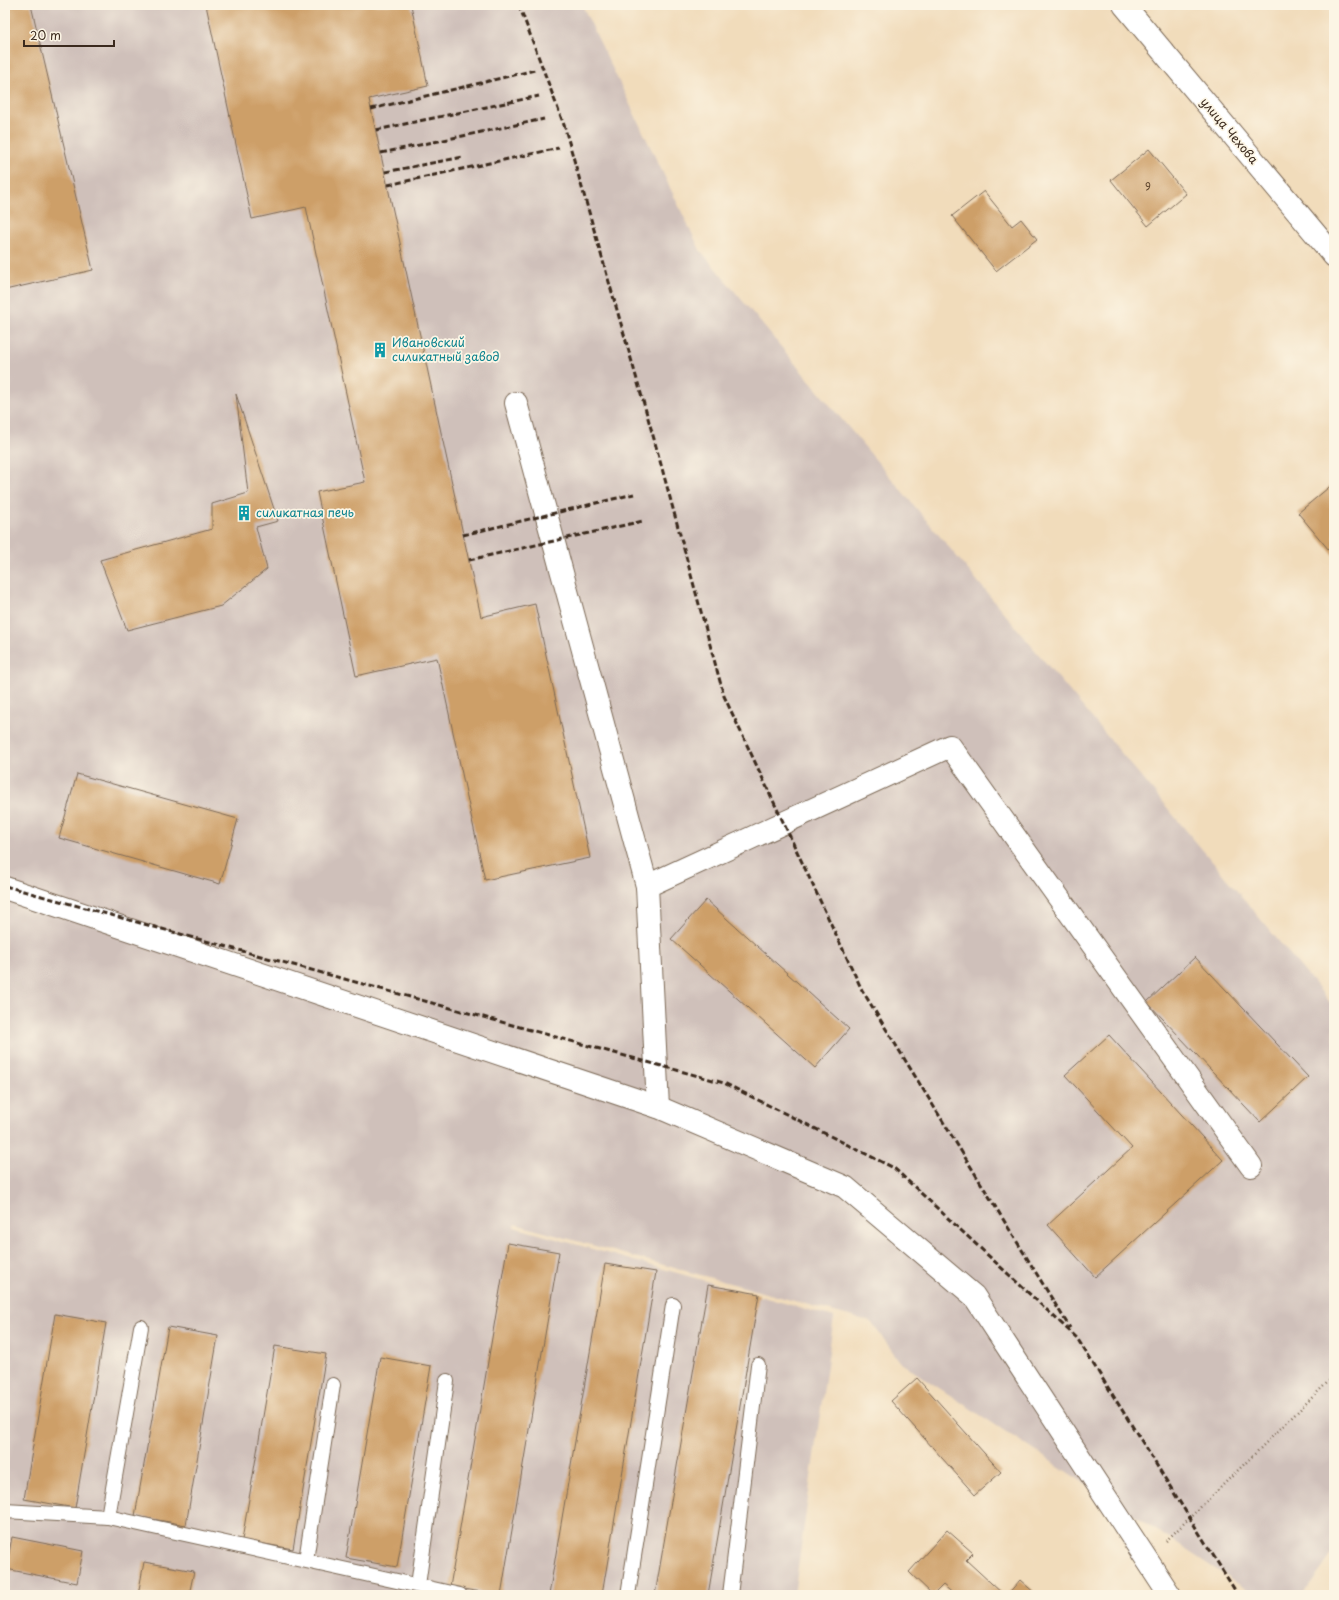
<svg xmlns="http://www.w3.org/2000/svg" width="1339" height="1600" font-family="'Playpen Sans',sans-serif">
<rect width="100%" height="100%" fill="#fcf5e5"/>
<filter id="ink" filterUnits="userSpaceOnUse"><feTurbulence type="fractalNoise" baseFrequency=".025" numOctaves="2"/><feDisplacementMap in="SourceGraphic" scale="8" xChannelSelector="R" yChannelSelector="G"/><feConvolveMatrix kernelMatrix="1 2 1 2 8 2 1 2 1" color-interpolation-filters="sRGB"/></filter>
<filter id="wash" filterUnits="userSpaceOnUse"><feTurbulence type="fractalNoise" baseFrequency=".012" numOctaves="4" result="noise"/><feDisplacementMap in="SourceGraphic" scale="16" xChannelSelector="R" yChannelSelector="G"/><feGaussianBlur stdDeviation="0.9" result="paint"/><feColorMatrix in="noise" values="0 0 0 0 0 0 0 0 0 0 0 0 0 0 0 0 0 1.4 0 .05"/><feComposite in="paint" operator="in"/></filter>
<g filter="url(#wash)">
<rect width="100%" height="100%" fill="#f1dcbb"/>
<polygon fill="#cfc0ba" points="5,5 582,5 700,250 1334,1007 1334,1552 1303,1595 1255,1595 901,1363 871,1322 515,1224 514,1227 834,1317 794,1595 5,1595"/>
<g id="blocks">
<g fill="#cd9f68">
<polygon points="5,5 31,5 93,270 5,290"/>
<polygon points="206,5 411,5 428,86 369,99 371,109 481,617 535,604 590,858 485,880 437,658 356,676 317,492 365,482 306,207 252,219"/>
<polygon points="1149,149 1186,194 1148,226 1111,180"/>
<polygon points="984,191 1012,226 1021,219 1037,239 996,271 952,216"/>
<polygon points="236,394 278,521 256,527 267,569 221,606 127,630 100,560 212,529 212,504 248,493"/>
<polygon points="1334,483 1334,556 1298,513"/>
<polygon points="77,774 238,819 220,884 59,838"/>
<polygon points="706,900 849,1029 815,1068 671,939"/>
<polygon points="1195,957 1308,1077 1260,1122 1147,1002"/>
<polygon points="1109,1035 1223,1160 1095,1277 1048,1225 1132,1148 1065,1075"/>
<polygon points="508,1243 559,1252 501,1595 450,1587"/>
<polygon points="605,1264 656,1272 602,1595 549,1595"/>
<polygon points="708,1285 759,1294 708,1595 655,1595"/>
<polygon points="55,1314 106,1323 75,1508 24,1499"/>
<polygon points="168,1327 218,1336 186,1525 135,1516"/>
<polygon points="275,1346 326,1354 293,1549 242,1540"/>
<polygon points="380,1357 431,1366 397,1567 346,1558"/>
<polygon points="917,1378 1001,1472 975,1495 891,1401"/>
<polygon points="947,1530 973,1553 966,1560 1004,1595 955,1595 943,1585 933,1595 909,1572"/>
<polygon points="12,1537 83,1551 77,1583 6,1569"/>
<polygon points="144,1562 194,1571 189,1595 138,1595"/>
<polygon points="1020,1580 1037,1595 1007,1595"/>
</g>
</g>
</g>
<g filter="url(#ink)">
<use href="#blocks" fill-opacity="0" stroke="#7b6855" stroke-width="1"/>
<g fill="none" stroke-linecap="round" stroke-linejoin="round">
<defs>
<g id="service">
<polyline points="5,1511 108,1517 460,1595"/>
<polyline points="108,1517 141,1327"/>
<polyline points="306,1560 333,1385"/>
<polyline points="418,1585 447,1381"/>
<polyline points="628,1595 673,1305"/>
<polyline points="730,1595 758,1365"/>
</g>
<g id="minor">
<polyline points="1124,5 1334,256"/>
<polyline points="516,403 647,886"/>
<polyline points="5,888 658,1107 845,1187 974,1296 1170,1595"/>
<polyline points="658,1107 647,886 950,746 1251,1166"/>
</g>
</defs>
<use href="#service" stroke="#7b6855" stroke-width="16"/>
<use href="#minor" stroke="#7b6855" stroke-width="24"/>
<polyline stroke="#7b6855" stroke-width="2.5" stroke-dasharray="1 3" stroke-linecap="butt" points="1166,1541 1334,1376"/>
<use href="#service" stroke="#fff" stroke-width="14"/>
<use href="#minor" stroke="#fff" stroke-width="22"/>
<g stroke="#3b2a1e" stroke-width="3" stroke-dasharray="6 3" stroke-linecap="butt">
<polyline points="519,5 564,125 654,439 724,696 862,990 1070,1328"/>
<polyline points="371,109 535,70"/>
<polyline points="376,130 539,96"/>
<polyline points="381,153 544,119"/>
<polyline points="385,172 463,157"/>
<polyline points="388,185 559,148"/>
<polyline points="463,535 634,494"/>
<polyline points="469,560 643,521"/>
<polyline points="5,886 724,1083 894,1168 1077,1338 1238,1595"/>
</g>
</g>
</g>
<defs>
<symbol id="building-bare" viewBox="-9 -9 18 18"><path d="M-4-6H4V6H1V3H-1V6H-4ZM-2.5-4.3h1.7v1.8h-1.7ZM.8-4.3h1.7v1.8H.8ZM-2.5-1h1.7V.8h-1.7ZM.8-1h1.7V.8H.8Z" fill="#0f9aa8" stroke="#fcf5e5" stroke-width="2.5" paint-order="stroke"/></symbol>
</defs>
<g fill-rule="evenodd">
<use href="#building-bare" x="369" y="339" width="22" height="22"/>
<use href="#building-bare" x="233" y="502" width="22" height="22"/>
</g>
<g text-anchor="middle" stroke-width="3.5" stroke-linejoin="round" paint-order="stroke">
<g font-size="10" fill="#604730">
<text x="1148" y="191">9</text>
</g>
<g font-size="12" fill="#3b2a1e" stroke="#fcf5e5">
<text transform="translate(1229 131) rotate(50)" y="4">улица Чехова</text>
</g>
<g font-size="12" fill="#0d838f" stroke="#fcf5e5" text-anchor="start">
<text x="392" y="347">Ивановский<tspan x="392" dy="14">силикатный завод</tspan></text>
<text x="256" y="517">силикатная печь</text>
</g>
</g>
<rect width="1339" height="1600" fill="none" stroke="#fcf5e5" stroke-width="20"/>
<path d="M24 40v6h90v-6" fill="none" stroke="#3b2a1e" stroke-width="2"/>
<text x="30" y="40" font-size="12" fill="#3b2a1e" stroke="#fcf5e5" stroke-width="3" paint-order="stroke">20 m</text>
</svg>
